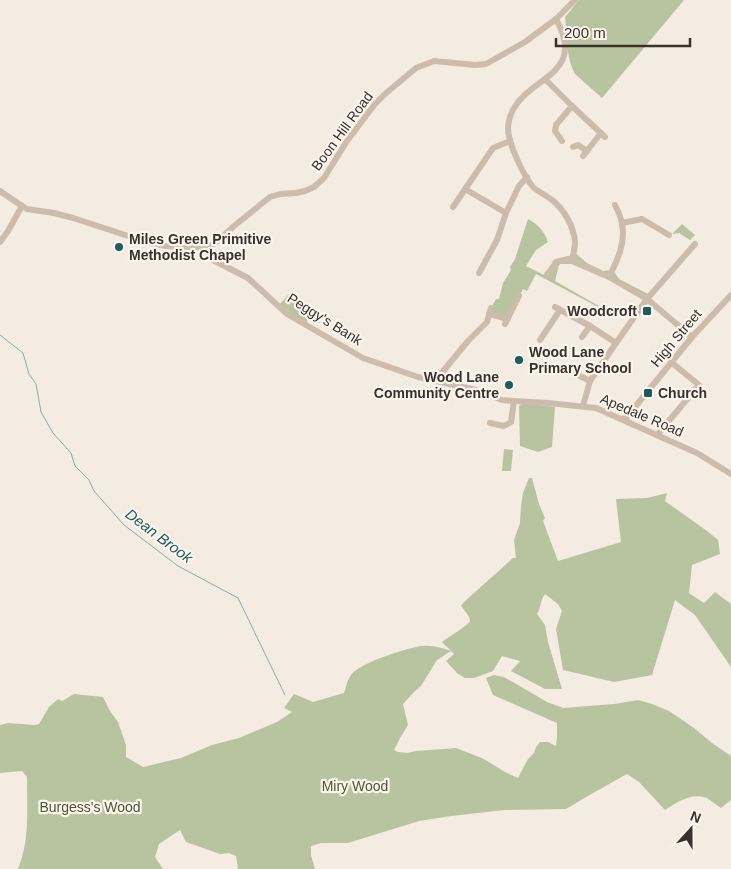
<svg xmlns="http://www.w3.org/2000/svg" width="731" height="869" font-family="Helvetica,sans-serif">
<rect width="100%" height="100%" fill="#f4ebe1"/>
<g fill="#b8c4a0">
<path d="M579 0H684L602 98 575 74C566 58 567 35 565 17Z"/>
<path d="M528 219C539 225 544 231 548 242L536 250 526 266 546 276 554 264 552 261 555 259 573 255 574 252 587 263 603 271 613 270 619 279 650 295 647 299 572 261H560L555 281 599 306 598 307 536 274 527 291 523 289 508 319 489 314 491 308 496 299H499L503 283 511 270 510 267 515 259Z"/>
<polygon points="682,224 695,235 690,240 679,233 673,234 673,233"/>
<polygon points="289,294 309,316 316,309 324,316 319,323 308,319 307,322 294,316 280,304"/>
<polygon points="523,403 555,407 552,447 538,452 520,446 519,406"/>
<polygon points="504,449 513,450 511,471 502,471"/>
<path d="M529 478H532L539 504 545 518 543 521 558 561 621 542 616 499 647 498 667 493 665 501 707 531 718 540 720 554 692 565 689 593 704 603 715 592 731 604V667L695 615 675 600 652 675 614 682 563 670 556 629 562 611 558 604 545 594C540 601 541 607 537 614L545 625 548 642 562 689H545L511 671 520 661 502 656 493 671 474 678H465L457 673 446 661 454 654 451 651 437 660 421 686 415 691 403 704 408 725 400 738 394 750 398 752 407 753 416 751 456 748 484 759 505 772 518 778 528 759 534 753 536 747 540 742H548L556 746 557 736V723L493 695 486 678 494 675 504 677 547 702 563 708 614 704 638 700 652 704 669 711 694 728 712 743 731 756V800L721 808C716 805 712 801 707 798 692 792 677 802 665 810L639 782 627 774 593 793 566 809 504 810 451 816 419 821 348 843H321L311 846V855L315 869H238L236 856 229 853 220 854 186 842 180 830 159 844 155 857 163 869H18C30 840 27 808 27 777L22 771 0 773V725L8 723 35 725 39 724 49 707 58 699 62 701 74 694 103 697 110 711 118 722 126 745V757L143 767 181 758 212 745 239 738 277 722 292 712 284 708 294 694 313 702 344 693C346 688 347 680 351 675 359 663 409 647 423 646 432 645 442 648 451 651L442 642C447 638 469 625 470 621 470 616 464 610 461 606L464 602 513 558H516L514 540 520 523 521 506 523 493Z"/>
</g>
<g fill="none" stroke-linecap="round" stroke-linejoin="round">
<polyline stroke="#7fb0b2" stroke-width="1" points="0,335 23,353 29,374 36,384 41,412 53,433 71,453 75,466 89,480 94,491 124,525 178,566 238,598 285,695"/>
<g stroke="#cdbbac" stroke-width="6">
<path d="M556 19C589 78 523 76 510 117 509 121 508 124 508 128 508 143 523 175 533 187 538 192 546 195 552 200 564 209 574 227 575 242 575 248 573 255 572 261"/>
<polyline points="545,79 572,106 605,137"/>
<polyline points="562,141 555,131 556,125 572,106"/>
<polyline points="573,147 578,145 587,151"/>
<polyline points="583,156 601,133"/>
<polyline points="465,189 506,213"/>
<polyline points="0,191 22,206 27,209 54,213 73,218 150,243 166,246 189,247 209,247"/>
<polyline points="453,207 493,148 510,141"/>
<polyline points="622,223 642,219 669,235"/>
<polyline points="0,242 8,231 22,206"/>
<polyline points="209,247 213,260 248,278 287,314 363,358 418,377 476,390 502,400 514,401 548,403 596,408 697,453 731,474"/>
<polyline points="209,247 218,241 234,226 270,197 280,194 296,193 305,191 314,187 324,178 347,141 375,104 385,94 416,68 434,61 475,65 486,64 525,42 556,19 575,0"/>
<polyline points="479,273 497,240 506,213 519,186 527,177"/>
<polyline points="546,276 555,264 560,261 572,261 609,277 647,299 692,337"/>
<path d="M609 277C617 261 626 243 622 224 621 217 618 211 615 205"/>
<polyline points="555,307 590,326 616,343"/>
<polyline points="489,314 508,319"/>
<polyline points="505,324 519,296"/>
<polyline points="582,337 590,326"/>
<polyline points="540,340 560,310"/>
<polyline points="570,371 590,381"/>
<polyline points="435,381 468,341 487,322 491,308"/>
<polyline points="583,406 590,381 616,343 647,299 695,244"/>
<polyline points="621,419 626,418 692,337 731,295"/>
<polyline points="490,423 504,426 511,422 514,401"/>
<polyline points="657,435 699,385 671,362"/>
</g>
</g>
<g fill="#1f5a5e" stroke="#fbf5ee" stroke-width="2">
<circle cx="119" cy="247" r="5"/>
<rect x="642" y="306" width="10" height="10" rx="2.5"/>
<circle cx="519" cy="360" r="5"/>
<circle cx="509" cy="385" r="5"/>
<rect x="643" y="388" width="10" height="10" rx="2.5"/>
</g>
<g text-anchor="middle" stroke-width="4.5" stroke-linejoin="round" paint-order="stroke">
<g font-size="14" fill="#3b302b" stroke="#fbf5ee">
<text transform="translate(342 131) rotate(-54)" y="5">Boon Hill Road</text>
<text transform="translate(325 319) rotate(32)" y="5">Peggy's Bank</text>
<text transform="translate(676 338) rotate(-50)" y="5">High Street</text>
<text transform="translate(642 415) rotate(23)" y="5">Apedale Road</text>
</g>
<g font-size="14" font-weight="bold" fill="#3b302b" stroke="#fbf5ee" text-anchor="start">
<text x="129" y="244">Miles Green Primitive<tspan x="129" dy="16">Methodist Chapel</tspan></text>
<text x="637" y="316" text-anchor="end">Woodcroft</text>
<text x="529" y="357">Wood Lane<tspan x="529" dy="16">Primary School</tspan></text>
<text x="499" y="382" text-anchor="end">Wood Lane<tspan x="499" dy="16">Community Centre</tspan></text>
<text x="658" y="398">Church</text>
</g>
<g font-size="14" fill="#4a5a2e" stroke="#fbf5ee">
<text x="355" y="791">Miry Wood</text>
<text x="90" y="812">Burgess's Wood</text>
</g>
<g font-size="15" font-style="italic" fill="#1f5a5e" stroke="#fbf5ee">
<text transform="translate(159 536) rotate(37)" y="5">Dean Brook</text>
</g>
</g>
<g transform="translate(691 829) rotate(21)" stroke="#fbf5ee" stroke-width="4" paint-order="stroke">
<path d="M0-4L9 19L0 12L-9 19Z" fill="#3b302b"/>
<text y="-8" font-size="14" font-weight="bold" text-anchor="middle" fill="#3b302b">N</text>
</g>
<path d="M556 38v8h134v-8" fill="none" stroke="#3b302b" stroke-width="2.5"/>
<text x="564" y="38" font-size="15" fill="#3b302b" stroke="#fbf5ee" stroke-width="4" paint-order="stroke">200 m</text>
</svg>
